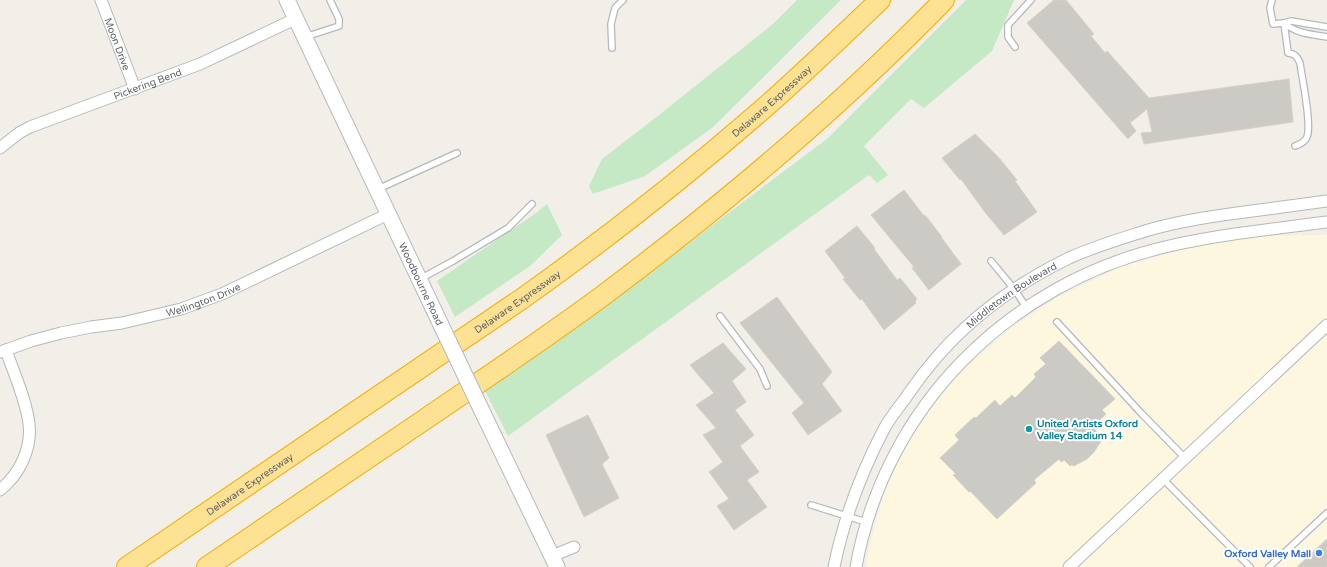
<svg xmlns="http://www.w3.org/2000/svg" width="1327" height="567" font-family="'Varela Round',sans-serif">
<rect width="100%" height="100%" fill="#f1efe8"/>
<polygon fill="#fef7e0" points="1327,235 1327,567 866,567 870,544 885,489 918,422 962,370 1010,329 1056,298 1120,267 1181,250 1256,236"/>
<g fill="#c5e8c5">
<polygon points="797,0 841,0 712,128 645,176 593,194 589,186 602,159 659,115 773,24"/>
<polygon points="966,0 1014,0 992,51 924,108 911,99 864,146 888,175 877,183 869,175 508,436 484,389 608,304 828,138"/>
<polygon points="547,204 562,235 530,266 455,317 437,281 536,213"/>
</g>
<g fill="#cccac5" stroke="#d6d1c6">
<polygon points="1054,0 1066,0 1094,34 1091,36 1105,53 1107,51 1149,98 1289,79 1293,122 1144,144 1141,133 1152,132 1147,109 1130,123 1136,131 1128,139 1027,23"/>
<polygon points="975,134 999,158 1017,180 1015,181 1037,212 1004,235 984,211 961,179 960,180 942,158"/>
<polygon points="904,190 924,216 925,215 942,237 941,237 961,264 929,290 912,268 914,267 871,215"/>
<polygon points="857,226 875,248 874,249 897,280 900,278 917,299 915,301 916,303 884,330 862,299 860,300 843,279 845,278 825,251"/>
<polygon points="777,297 832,372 822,384 842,411 808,435 792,413 804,403 740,323"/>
<polygon points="1059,341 1115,399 1102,410 1106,414 1095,424 1098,428 1095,430 1103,438 1094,452 1087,459 1074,466 1072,465 1070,466 1064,460 1061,462 1059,459 1034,480 1036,483 997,519 970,491 969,492 953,475 956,474 940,458 959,440 955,435 974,417 976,418 995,400 1000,406 1012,395 1015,398 1036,377 1034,374 1046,364 1040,358"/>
<polygon points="723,343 746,369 732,381 746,402 735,410 754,435 740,446 759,472 747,480 767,507 734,530 717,506 729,499 709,472 723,462 703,435 716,428 696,405 714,393 690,365"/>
<polygon points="588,415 609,458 602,464 619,498 584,517 546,435"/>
<polygon points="1327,539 1327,567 1297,567"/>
</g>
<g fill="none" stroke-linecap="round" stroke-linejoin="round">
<defs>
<g id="service">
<polyline points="1272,0 1270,8 1273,24 1284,23 1291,21 1327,27"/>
<path d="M1284 23 1288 53C1295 54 1297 56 1300 63 1302 78 1312 124 1307 137 1305 142 1301 144 1295 146"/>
<path d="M1284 23C1297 34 1311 34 1327 37"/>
<polyline points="305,37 339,26 339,19 330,0"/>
<polyline points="1015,47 1008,37 1008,25 1031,0"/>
<polyline points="612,48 611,24 615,8 623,0"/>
<polyline points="378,189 457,153"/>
<polyline points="991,261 1015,290 1026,307"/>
<polyline points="420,279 453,261 508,228 532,204"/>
<polyline points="720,316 760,369 767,386"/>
<polyline points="1057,322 1142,414 1185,458"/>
<polyline points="1163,479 1250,567"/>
<polyline points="811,505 866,522"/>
<polyline points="1269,567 1327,513"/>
</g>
<g id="minor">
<path id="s1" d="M101 0 135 89"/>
<path id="s2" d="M0 148 19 133 30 127 200 64 295 19"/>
<path id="s3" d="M6 350 31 341 61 333 91 327 122 323 181 309 222 294 388 214"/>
<path d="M0 352 6 350C14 374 26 399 29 424 32 449 19 475 0 490"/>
<polyline points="552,556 574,547"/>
<path id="s4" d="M834 567C844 518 861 473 884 429 891 416 901 405 909 393 925 370 943 348 964 329 994 301 1032 276 1069 258 1093 247 1120 239 1145 231 1175 222 1206 217 1237 213 1267 209 1297 205 1327 201"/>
<path d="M856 567C885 406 1010 282 1169 246 1221 234 1274 229 1327 222"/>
<polyline points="1069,567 1327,325"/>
</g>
<g id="secondary">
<path id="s5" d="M287 0 441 325"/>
<polyline points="482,411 557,567"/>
</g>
<g id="motorway">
<path id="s6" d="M127 567 523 298C606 239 686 176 763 109 803 74 841 37 880 0"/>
<path d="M207 567C280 518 352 469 424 420 484 379 543 340 601 297 721 207 839 108 944 0"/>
</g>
</defs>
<use href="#service" stroke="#b5b8bc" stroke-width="8"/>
<use href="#minor" stroke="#b5b8bc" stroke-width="13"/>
<use href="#secondary" stroke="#b6babf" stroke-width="17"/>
<use href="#motorway" stroke="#f9ab00" stroke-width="22"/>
<use href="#service" stroke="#fff" stroke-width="5.5"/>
<use href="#minor" stroke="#fff" stroke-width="11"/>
<use href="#secondary" stroke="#fff" stroke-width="15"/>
<use href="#motorway" stroke="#fde293" stroke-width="20"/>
<defs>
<polyline id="secondary-bridge" points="441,325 482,411"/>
</defs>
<use href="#secondary-bridge" stroke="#b6babf" stroke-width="17" stroke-linecap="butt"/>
<use href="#secondary-bridge" stroke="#fff" stroke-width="15"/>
</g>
<circle fill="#0f9aa8" stroke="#fff" stroke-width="1.5" cx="1029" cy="429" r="4"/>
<circle fill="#3f7fe0" stroke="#fff" stroke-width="1.5" cx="1319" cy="553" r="4"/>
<g text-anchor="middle" stroke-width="4" stroke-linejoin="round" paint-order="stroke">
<g font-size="10" fill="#5f6368" stroke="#fff">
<text dy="4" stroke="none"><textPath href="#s1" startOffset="47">Moon Drive</textPath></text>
<text dy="4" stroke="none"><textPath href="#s2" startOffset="162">Pickering Bend</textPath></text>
<text dy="4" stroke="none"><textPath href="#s6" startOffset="796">Delaware Expressway</textPath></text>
<text dy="4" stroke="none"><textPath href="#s5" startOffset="314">Woodbourne Road</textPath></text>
<text dy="4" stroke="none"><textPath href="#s4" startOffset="334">Middletown Boulevard</textPath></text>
<text dy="4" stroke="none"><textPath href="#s3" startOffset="204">Wellington Drive</textPath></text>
<text dy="4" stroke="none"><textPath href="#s6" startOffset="472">Delaware Expressway</textPath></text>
<text dy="4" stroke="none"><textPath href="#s6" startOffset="148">Delaware Expressway</textPath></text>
</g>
<g font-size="10" font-weight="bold" fill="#0d838f" stroke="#fff" text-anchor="start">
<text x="1037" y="427">United Artists Oxford<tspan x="1037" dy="12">Valley Stadium 14</tspan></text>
</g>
<g font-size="10" font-weight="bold" fill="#366cbe" stroke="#fff" text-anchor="end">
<text x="1311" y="557">Oxford Valley Mall</text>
</g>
</g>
</svg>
